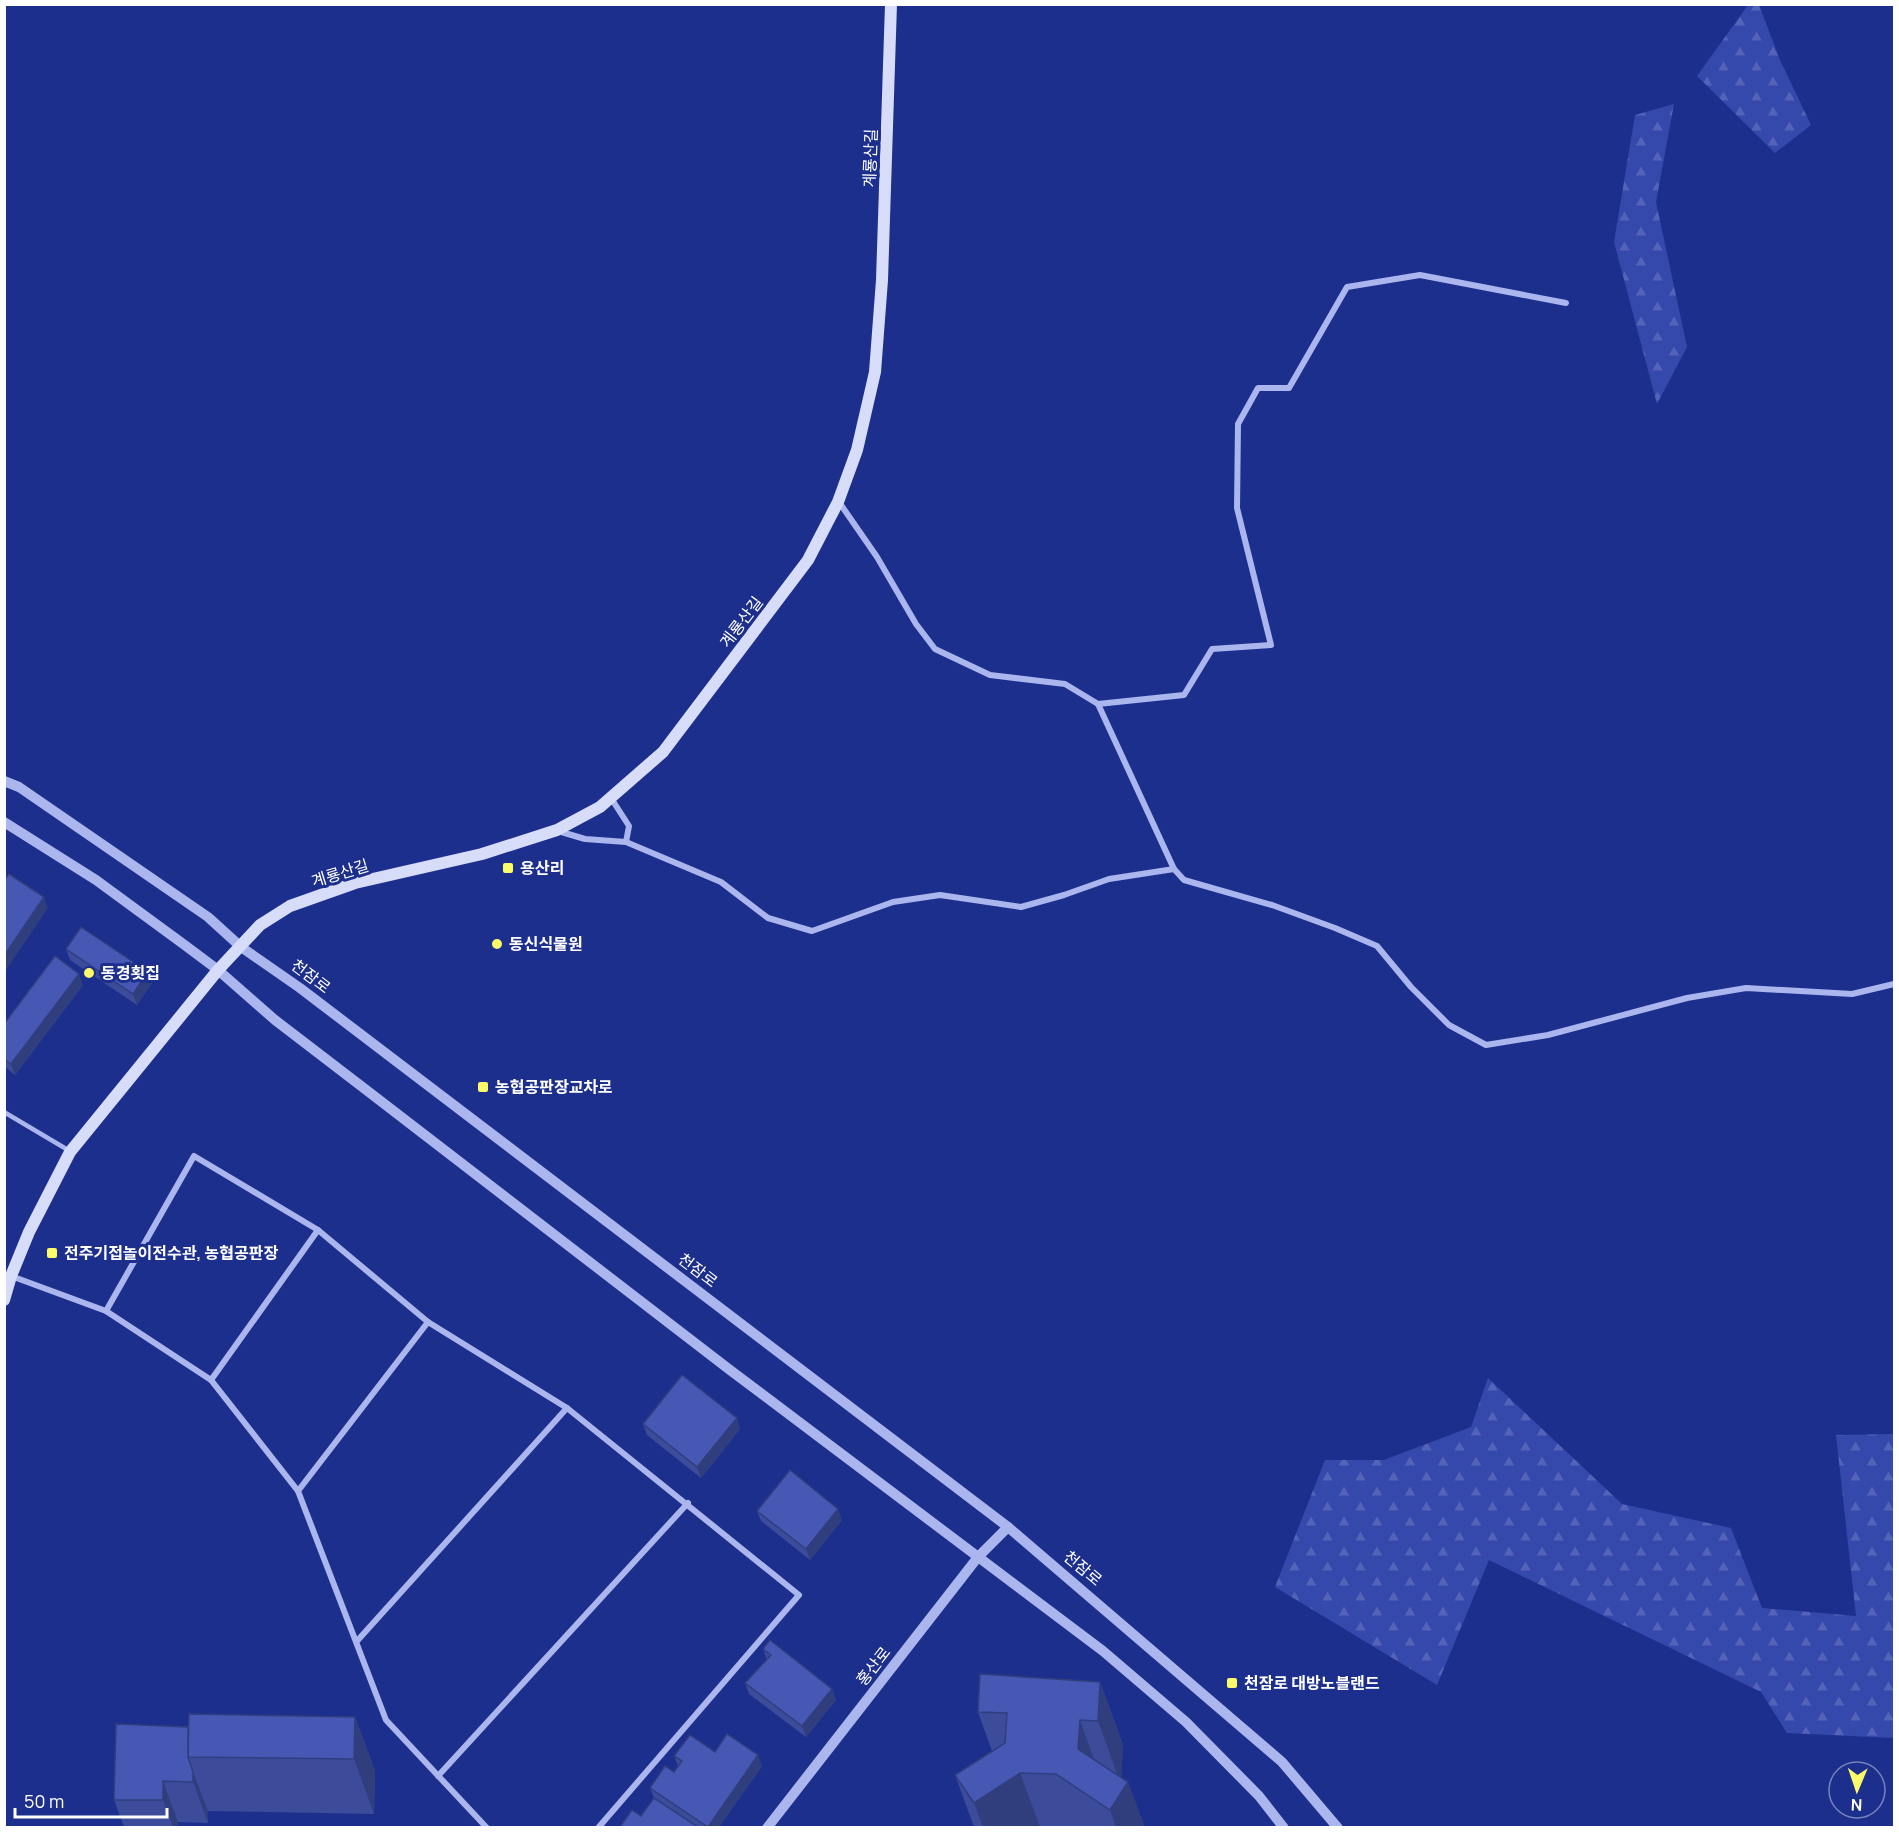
<svg xmlns="http://www.w3.org/2000/svg" width="1899" height="1832" font-family="Manrope,'Noto Sans KR',sans-serif">
<defs>
<pattern id="forest-firs" width="22" height="20" patternUnits="userSpaceOnUse" patternTransform="scale(1.5)"><rect width="22" height="20" fill="#3548ac"/><path d="M5 1l3.5 6h-7zM16 11l3.5 6h-7z" fill="#5363b8"/></pattern>
</defs>
<rect width="100%" height="100%" fill="#1d2f8d"/>
<g fill="url(#forest-firs)">
<polygon points="1748,5 1759,5 1780,60 1811,125 1775,153 1697,76"/>
<polygon points="1674,104 1656,202 1687,347 1657,404 1614,242 1635,115"/>
<polygon points="1488,1378 1622,1504 1731,1528 1762,1608 1856,1616 1836,1435 1894,1434 1894,1738 1787,1733 1761,1692 1489,1560 1437,1685 1275,1587 1325,1460 1384,1460 1471,1427"/>
</g>
<g fill="none" stroke-linecap="round" stroke-linejoin="round">
<polyline stroke="#aab6ed" stroke-width="4.5" points="4,1112 68,1150"/>
<g stroke="#aab6ed" stroke-width="6">
<polyline points="839,502 877,557 916,624 935,649 990,675 1065,684 1098,704 1174,869 1184,880 1272,905 1335,928 1377,946 1411,987 1449,1025 1486,1045 1548,1035 1687,998 1746,988 1852,994 1894,984"/>
<polyline points="1098,704 1184,695 1212,649 1271,645 1237,508 1238,424 1258,388 1289,388 1347,287 1420,275 1566,303"/>
<polyline points="611,798 629,826 626,842"/>
<polyline points="558,831 585,839 626,842 721,882 768,918 812,931 893,902 940,895 1021,907 1064,895 1109,879 1174,869"/>
<polyline points="11,1276 106,1311 211,1380 298,1491 386,1720 487,1828"/>
<polyline points="106,1311 194,1156 318,1230 428,1322 567,1408 799,1595 598,1828"/>
<polyline points="211,1380 318,1230"/>
<polyline points="298,1491 428,1322"/>
<polyline points="357,1641 567,1408"/>
<polyline points="438,1776 688,1503"/>
</g>
<g stroke="#aab6ed" stroke-width="10">
<polyline points="4,781 19,787 208,917 241,947 300,988 1008,1527 1282,1762 1338,1828"/>
<polyline points="4,822 96,880 186,946 218,970 275,1020 365,1089 730,1370 1103,1651 1186,1722 1259,1796 1284,1828"/>
<polyline points="767,1828 978,1557 1008,1527"/>
</g>
<polyline stroke="#d7dcf9" stroke-width="12" points="4,1300 11,1276 29,1232 70,1152 218,970 260,925 290,906 355,883 482,854 557,830 600,807 663,752 808,560 838,502 857,450 875,372 882,280 891,4"/>
</g>
<g fill="#3c4c9b">
<polygon points="66,949 148,972 152,983 137,1005 70,960"/>
<polygon points="83,985 15,1075 4,1066 4,1024"/>
<polygon points="737,1418 740,1429 701,1478 647,1435 643,1424"/>
<polygon points="757,1511 842,1520 810,1560 761,1521"/>
<polygon points="763,1649 832,1689 836,1700 806,1737 749,1694 745,1683 767,1660"/>
<polygon points="1100,1682 1123,1745 1121,1778 1145,1827 974,1827 955,1775 992,1751 978,1712"/>
<polygon points="355,1717 375,1771 374,1814 208,1811 208,1823 178,1822 178,1827 124,1827 114,1800 188,1727"/>
<polygon points="715,1752 762,1766 719,1827 620,1827 641,1816 654,1798 650,1788 674,1772 678,1766 674,1756"/>
</g>
<g fill="#313e7e">
<polygon points="44,897 48,908 4,973 4,956"/>
<polygon points="148,972 152,983 137,1005 133,994"/>
<polygon points="79,974 83,985 15,1075 11,1064"/>
<polygon points="737,1418 740,1429 701,1478 697,1467"/>
<polygon points="838,1509 842,1520 810,1560 806,1549"/>
<polygon points="1100,1682 1123,1745 1121,1785 1098,1721"/>
<polygon points="832,1689 836,1700 806,1737 802,1726"/>
<polygon points="355,1717 375,1771 374,1814 354,1759"/>
<polygon points="1080,1720 1103,1784 1078,1749"/>
<polygon points="758,1755 762,1766 719,1827 708,1827"/>
<polygon points="193,1772 208,1811 208,1823 193,1782"/>
<polygon points="1020,1773 1040,1827 983,1827 974,1803"/>
<polygon points="163,1781 178,1822 178,1827 173,1827 163,1800"/>
<polygon points="1128,1782 1145,1827 1116,1827 1110,1810"/>
</g>
<g fill="#4658b4" stroke="#313e7e" stroke-width="1.5">
<polygon points="9,874 44,897 4,956 4,880"/>
<polygon points="81,927 148,972 133,994 66,949"/>
<polygon points="55,956 79,974 11,1064 4,1059 4,1024"/>
<polygon points="682,1375 737,1418 697,1467 643,1424"/>
<polygon points="790,1470 838,1509 806,1549 757,1511"/>
<polygon points="770,1640 832,1689 802,1726 745,1683 771,1655 763,1649"/>
<polygon points="980,1674 1100,1682 1098,1721 1080,1720 1078,1749 1128,1782 1110,1810 1056,1774 1020,1773 974,1803 955,1775 1005,1743 1007,1713 978,1712"/>
<polygon points="189,1714 355,1717 354,1759 188,1757"/>
<polygon points="116,1724 188,1727 188,1757 193,1772 193,1782 163,1781 163,1800 114,1800"/>
<polygon points="727,1734 758,1755 708,1827 650,1788 665,1766 674,1772 682,1761 674,1756 690,1735 715,1752"/>
<polygon points="654,1798 698,1827 620,1827 632,1810 641,1816"/>
</g>
<g fill="#fcfb69" stroke="#1d2f8d" stroke-width="2">
<rect x="502" y="862" width="12" height="12" rx="3"/>
<circle cx="497" cy="944" r="6"/>
<circle cx="89" cy="973" r="6"/>
<rect x="477" y="1081" width="12" height="12" rx="3"/>
<rect x="46" y="1247" width="12" height="12" rx="3"/>
<rect x="1226" y="1677" width="12" height="12" rx="3"/>
</g>
<g text-anchor="middle" stroke-width="6" stroke-linejoin="round" paint-order="stroke">
<g font-size="16" fill="#fff" stroke="#1d2f8d">
<text transform="translate(870 158) rotate(-88)" y="6">계룡산길</text>
<text transform="translate(741 622) rotate(-53)" y="6">계룡산길</text>
<text transform="translate(340 873) rotate(-17)" y="6">계룡산길</text>
<text transform="translate(311 976) rotate(37)" y="6">천잠로</text>
<text transform="translate(698 1270) rotate(37)" y="6">천잠로</text>
<text transform="translate(1083 1568) rotate(40)" y="6">천잠로</text>
<text transform="translate(873 1666) rotate(-52)" y="6">홍산로</text>
</g>
<g font-size="16" font-weight="bold" fill="#fff" stroke="#1d2f8d" text-anchor="start">
<text x="520" y="874">용산리</text>
<text x="509" y="950">동신식물원</text>
<text x="101" y="979">동경횟집</text>
<text x="495" y="1093">농협공판장교차로</text>
<text x="64" y="1259">전주기접놀이전수관, 농협공판장</text>
<text x="1244" y="1689">천잠로 대방노블랜드</text>
</g>
</g>
<rect width="1899" height="1832" fill="none" stroke="#ffffff" stroke-width="12"/>
<g transform="translate(1857 1790) rotate(182)"><circle r="28" fill="#1d2f8d" stroke="#7782bb" stroke-width="1.5"/>
<path d="M0-4.5L10 22L0 15L-10 22Z" fill="#fcfb69"/>
<text y="-9" font-size="16" font-weight="bold" text-anchor="middle" fill="#ffffff">N</text>
</g>
<path d="M15 1808v9h152v-9" fill="none" stroke="#ffffff" stroke-width="3"/>
<text x="24" y="1808" font-size="18" fill="#ffffff" stroke="#1d2f8d" stroke-width="4.5" paint-order="stroke">50 m</text>
</svg>
